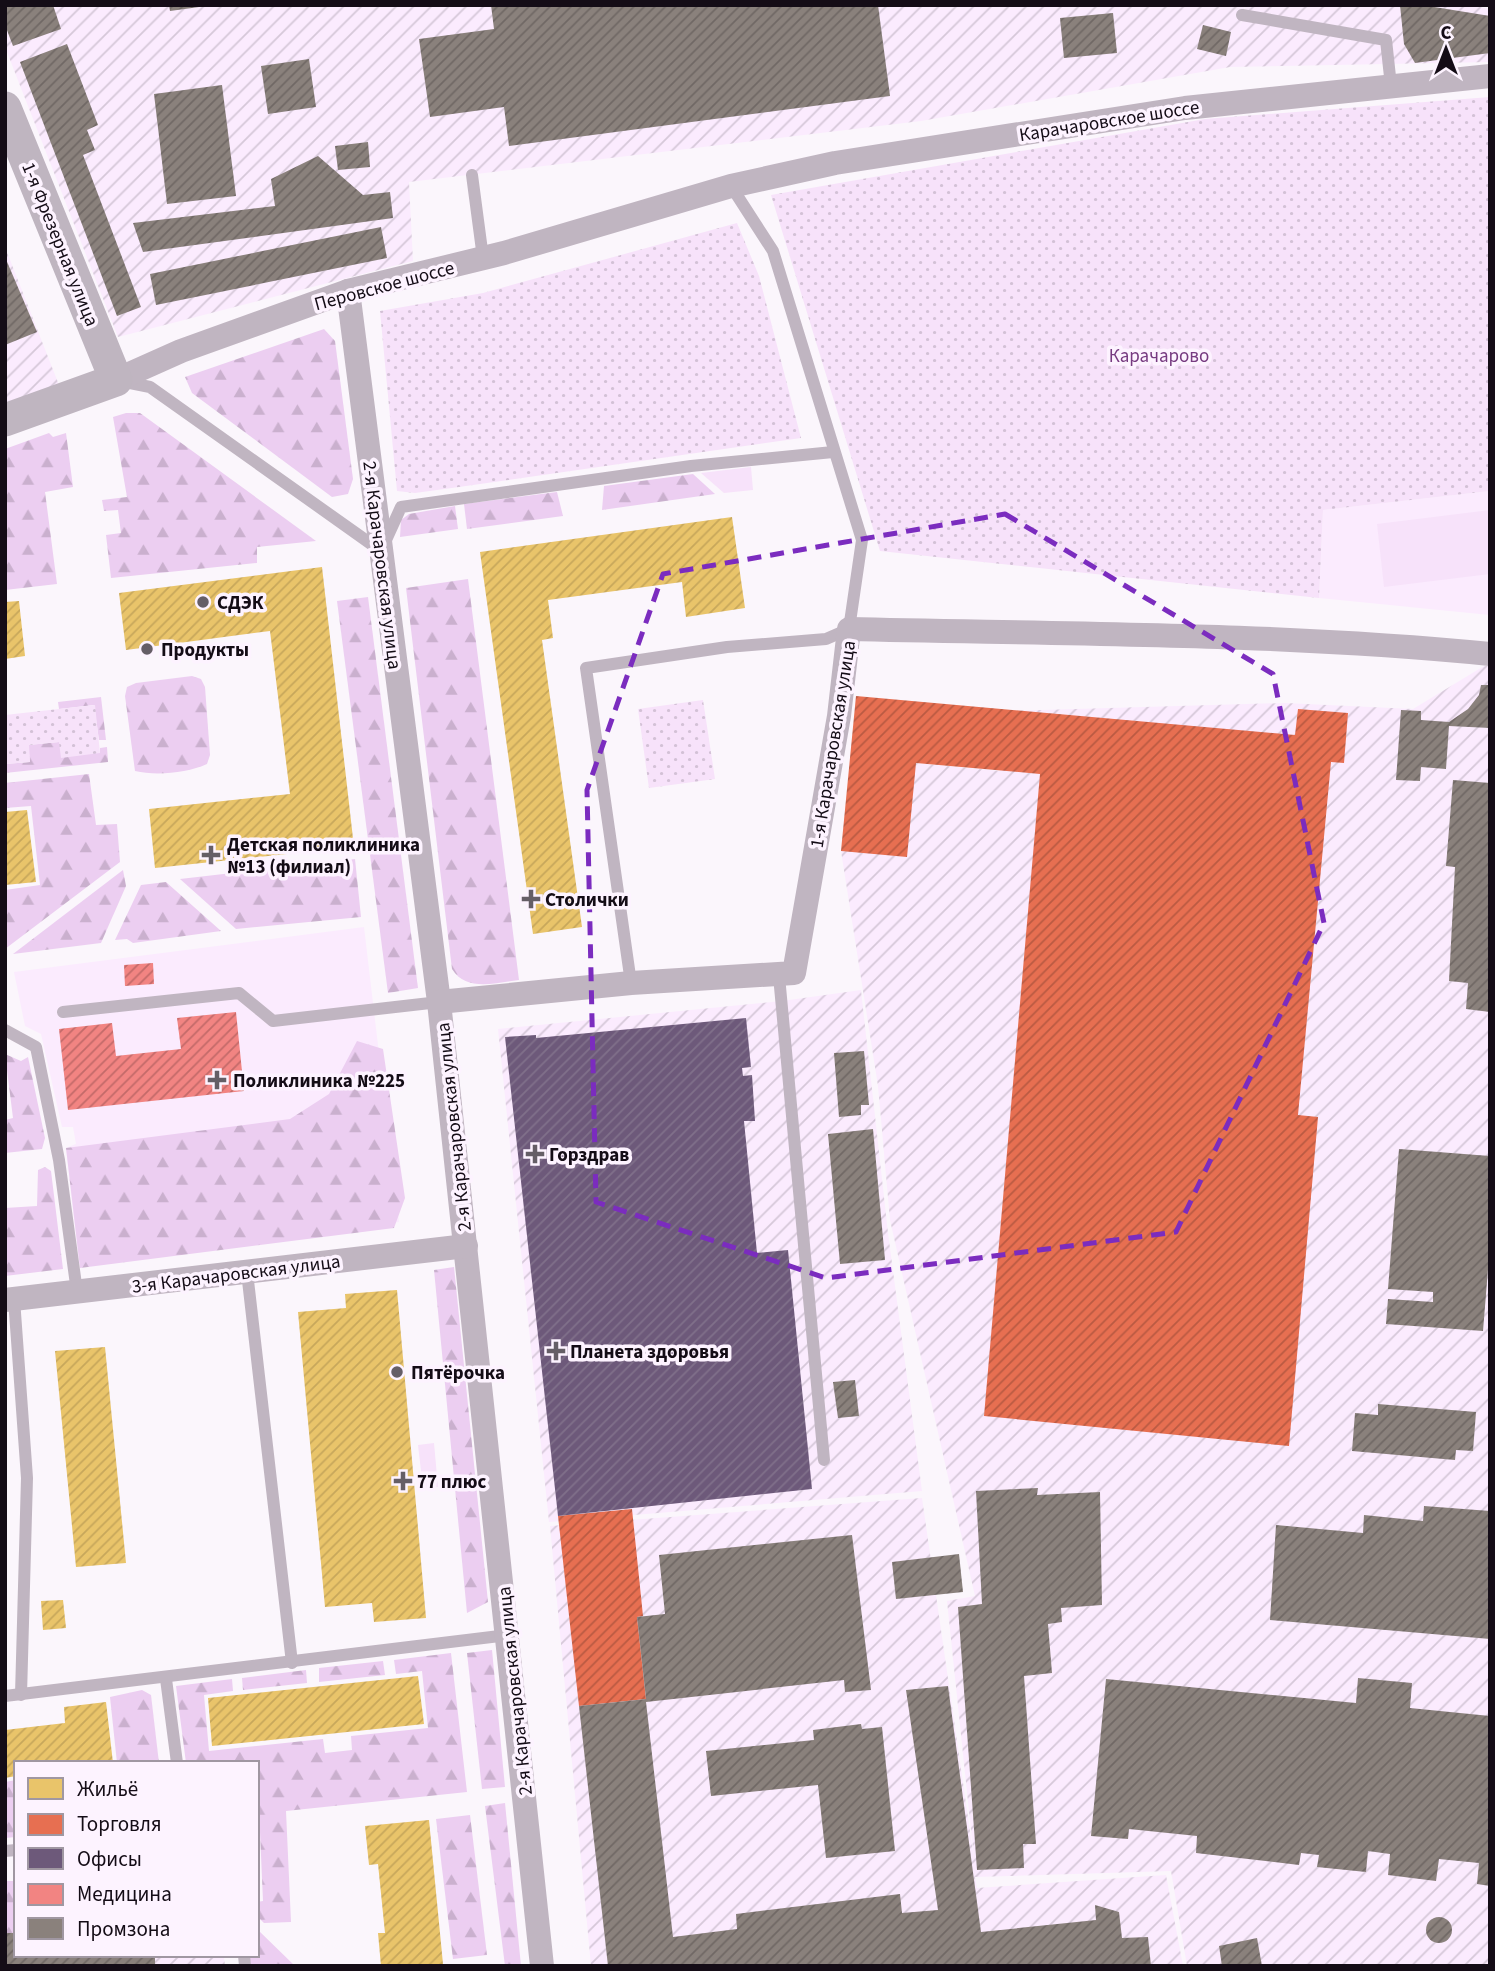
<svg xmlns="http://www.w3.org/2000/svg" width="1495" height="1971" font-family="'Source Sans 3',sans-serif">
<defs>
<pattern id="industrial-furrows" width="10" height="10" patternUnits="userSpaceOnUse" patternTransform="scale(1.75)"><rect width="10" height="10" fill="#fbebfe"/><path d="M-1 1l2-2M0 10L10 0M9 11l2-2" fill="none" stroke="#d6c8d9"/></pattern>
<pattern id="forest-firs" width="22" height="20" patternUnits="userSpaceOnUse" patternTransform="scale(1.75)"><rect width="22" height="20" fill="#eccef1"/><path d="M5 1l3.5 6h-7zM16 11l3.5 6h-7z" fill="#cab0ce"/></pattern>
<pattern id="park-dots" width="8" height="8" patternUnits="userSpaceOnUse" patternTransform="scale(1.75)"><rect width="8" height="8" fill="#f7e2fa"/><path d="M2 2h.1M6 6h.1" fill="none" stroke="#d3c1d6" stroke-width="1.8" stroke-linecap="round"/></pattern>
<pattern id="homes-hatch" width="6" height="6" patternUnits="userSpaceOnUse" patternTransform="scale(1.75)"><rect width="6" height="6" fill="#e9c46a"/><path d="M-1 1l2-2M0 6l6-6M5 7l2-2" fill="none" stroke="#c7a75b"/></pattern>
<pattern id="shops-hatch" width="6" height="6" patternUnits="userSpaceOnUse" patternTransform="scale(1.75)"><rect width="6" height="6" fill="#e76f51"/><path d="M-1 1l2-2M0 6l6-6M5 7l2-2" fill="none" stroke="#ba5a42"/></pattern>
<pattern id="offices-hatch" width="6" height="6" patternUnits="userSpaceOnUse" patternTransform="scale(1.75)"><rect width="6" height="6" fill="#6d597a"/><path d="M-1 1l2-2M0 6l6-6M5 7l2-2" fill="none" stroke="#80708a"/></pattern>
<pattern id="health-hatch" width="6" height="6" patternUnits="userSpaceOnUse" patternTransform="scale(1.75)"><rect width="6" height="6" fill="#f28482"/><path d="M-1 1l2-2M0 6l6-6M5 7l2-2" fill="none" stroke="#c36a69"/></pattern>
<pattern id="industry-hatch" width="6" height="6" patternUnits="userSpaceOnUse" patternTransform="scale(1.75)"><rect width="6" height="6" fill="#8a817c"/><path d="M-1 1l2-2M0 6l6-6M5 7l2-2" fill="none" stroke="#706865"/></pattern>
</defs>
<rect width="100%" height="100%" fill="#fbf6fc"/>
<g fill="#fbebfe">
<polygon points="1490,491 1490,615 1319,598 1323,510"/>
<polygon points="364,927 399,1222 79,1263 66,1148 76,1144 73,1127 62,1127 41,1034 25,1026 14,972"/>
</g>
<g fill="url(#industrial-furrows)">
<polygon points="5,5 1245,5 1239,31 1246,5 1470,5 1490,9 1490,62 1230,67 921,121 409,182 413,261 118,337 5,47"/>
<polygon points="5,247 59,385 5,404"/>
<polygon points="1484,666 1490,666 1490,1966 1187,1966 1171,1871 975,1877 977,1888 1166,1875 1183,1966 591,1966 550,1526 922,1498 974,1859 947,1601 975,1596 890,1220 878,1086 841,851 916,763 1000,771 1007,711 1285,703 1413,709"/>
<polygon points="861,990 888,1233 922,1491 549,1522 498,1029 782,1001"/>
<polygon points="16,1955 224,1957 225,1966 5,1966"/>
</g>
<g fill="#f7e2fa">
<polygon points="751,467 753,490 724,493 701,473"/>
<polygon points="1490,510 1490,574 1384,587 1377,524"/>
<polygon points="434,1443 438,1487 423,1488 418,1445"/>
</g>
<g fill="url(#forest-firs)">
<polygon points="324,329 335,341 353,479 348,494 332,497 192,393 185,377"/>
<polygon points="126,413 140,413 316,541 257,547 257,563 111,578 106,535 121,533 118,510 104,511 102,500 127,497 113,417"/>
<polygon points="49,433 53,437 66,433 73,487 45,492 57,584 5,590 5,449"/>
<polygon points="693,474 715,494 602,510 604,486"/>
<polygon points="557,492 563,516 467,529 464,504"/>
<polygon points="455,506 458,529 400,537 401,520 409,514"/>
<path d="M468 579 519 980C495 983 466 992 452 969L406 588Z"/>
<polygon points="368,597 418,988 388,993 337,601"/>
<path d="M192 676 201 679 205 687 210 755 207 764C187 773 156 776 135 771L125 696 127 687 136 683Z"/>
<polygon points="101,697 106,740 99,740 94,705 59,709 58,702"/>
<polygon points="59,742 100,753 100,748 107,747 108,762 5,773 5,764 30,762 28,745"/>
<polygon points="89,774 96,825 117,824 120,862 5,949 5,890 40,885 31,806 5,808 5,783"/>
<polygon points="355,859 361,917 236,929 180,879"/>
<polygon points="123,870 126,886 101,943 13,954"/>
<polygon points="166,882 221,931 133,943 127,939 115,940 141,885"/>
<polygon points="357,1041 383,1049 405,1198 394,1228 80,1268 66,1148 290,1119 329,1094"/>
<polygon points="5,1054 21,1061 28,1057 45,1138 42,1149 5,1153 5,1120 13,1118"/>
<polygon points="45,1167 51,1171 63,1269 5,1276 5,1208 37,1206 38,1170"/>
<polygon points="454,1267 488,1602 467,1613 434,1270"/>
<polygon points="492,1650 505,1787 482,1789 467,1653"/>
<polygon points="451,1653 467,1792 286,1811 291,1922 264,1923 257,1916 257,1902 263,1901 257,1763 186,1763 176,1686 232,1679 233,1691 204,1695 209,1751 323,1739 325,1753 352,1750 351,1736 428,1728 422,1671 396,1674 394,1660"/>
<polygon points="383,1661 385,1675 319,1682 319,1668"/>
<polygon points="306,1670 307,1683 243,1690 242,1678"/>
<polygon points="142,1690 151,1695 159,1763 117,1763 110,1697"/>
<polygon points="16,1780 16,1837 5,1838 5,1782"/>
<polygon points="505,1803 521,1966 505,1966 485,1806"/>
<polygon points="470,1815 487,1955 453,1959 436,1819"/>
<rect x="5" y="1881" width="11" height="52"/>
<polygon points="257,1929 295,1966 241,1966 239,1955 257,1955"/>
</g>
<g fill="url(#park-dots)">
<polygon points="1490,97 1490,491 1323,510 1319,598 880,551 771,195 1205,119"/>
<polygon points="737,223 759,276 801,438 459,487 415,493 397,491 380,311 483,293"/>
<polygon points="703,700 715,779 649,788 638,709"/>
<polygon points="95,705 100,753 61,758 59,742 29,745 30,762 5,764 5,715"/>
</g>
<g fill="url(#homes-hatch)">
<polygon points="732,517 745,608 686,617 682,582 548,600 553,638 542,640 582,927 533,934 480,552"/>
<polygon points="322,567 354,847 155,868 149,809 290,794 270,631 126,650 119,593"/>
<polygon points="19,601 25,656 5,659 5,602"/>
<polygon points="27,810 36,882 5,885 5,812"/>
<polygon points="397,1290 426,1618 374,1622 372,1603 325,1607 298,1312 346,1308 345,1294"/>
<polygon points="105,1347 126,1563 76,1567 55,1351"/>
<polygon points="63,1600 66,1628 43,1630 41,1601"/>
<polygon points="418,1676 424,1724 212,1746 208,1698"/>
<polygon points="106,1702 113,1763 16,1763 16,1776 5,1778 5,1730 65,1723 64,1707"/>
<polygon points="429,1820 443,1964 381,1966 378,1933 385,1933 378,1864 369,1865 365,1826"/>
</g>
<g fill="url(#shops-hatch)">
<polygon points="856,696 1295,735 1298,709 1348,713 1344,763 1331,762 1298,1115 1318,1117 1289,1446 984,1416 1040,774 916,763 907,857 841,851"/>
<polygon points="632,1509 643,1616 637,1617 646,1699 579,1706 558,1516"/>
</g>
<polygon fill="url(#offices-hatch)" points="746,1018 751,1067 742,1068 743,1076 752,1075 755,1121 744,1121 757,1253 788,1250 812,1489 558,1516 505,1037 536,1035 536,1038"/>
<g fill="url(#health-hatch)">
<polygon points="153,963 154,984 125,986 124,965"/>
<polygon points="236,1012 244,1091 68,1110 59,1029 112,1023 116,1056 181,1049 177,1018"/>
</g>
<g fill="url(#industry-hatch)">
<polygon points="5,5 53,5 61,29 13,46 5,25"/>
<polygon points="169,5 199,5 199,7 170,11"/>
<polygon points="491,5 878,5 890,96 509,146 504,107 430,117 419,39 494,29"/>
<polygon points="1400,5 1422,5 1490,16 1490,53 1415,63 1404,44"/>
<polygon points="1113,13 1117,53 1064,58 1060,18"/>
<polygon points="1203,25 1231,32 1226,56 1197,49"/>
<polygon points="67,44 98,125 87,130 95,150 83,155 141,307 117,316 20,62"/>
<polygon points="309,59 316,107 268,114 261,66"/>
<polygon points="222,85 236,196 167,204 154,94"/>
<polygon points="368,142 370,167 338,170 335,146"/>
<polygon points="318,156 363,195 390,192 393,218 143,252 133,223 275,206 271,179"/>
<polygon points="381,227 387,258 156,305 150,274"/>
<polygon points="5,257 37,332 5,345"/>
<polygon points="1481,685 1490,685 1490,728 1449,726 1446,769 1421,767 1420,781 1396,780 1401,710 1421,711 1421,720 1449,722 1468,709 1479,695"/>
<polygon points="1453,780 1490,783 1490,1012 1466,1009 1468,983 1449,981 1455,867 1446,866"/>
<polygon points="864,1051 869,1105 861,1105 861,1115 839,1117 834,1053"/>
<polygon points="873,1129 885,1260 840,1264 828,1134"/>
<polygon points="1399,1149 1490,1156 1490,1245 1483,1331 1386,1324 1388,1299 1433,1302 1433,1292 1388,1289"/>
<polygon points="855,1380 859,1416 838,1418 833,1382"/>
<polygon points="1378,1404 1476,1412 1473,1451 1456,1450 1455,1460 1352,1451 1355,1413 1378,1415"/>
<polygon points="1038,1488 1037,1495 1100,1492 1102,1605 1061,1608 1062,1622 1048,1624 1052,1673 1024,1676 1036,1844 1023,1844 1024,1868 977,1870 958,1607 982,1604 976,1491"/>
<polygon points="1424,1506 1490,1511 1490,1639 1270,1620 1276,1525 1363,1533 1364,1515 1423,1521"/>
<polygon points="852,1535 871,1690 845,1692 844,1680 646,1702 673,1937 737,1929 736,1914 900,1894 902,1913 938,1910 906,1690 948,1686 981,1932 1096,1920 1095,1905 1119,1912 1122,1938 1148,1937 1151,1966 608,1966 579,1706 646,1699 637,1617 665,1614 659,1555"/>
<polygon points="959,1554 963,1592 896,1599 892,1562"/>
<polygon points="1358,1678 1412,1683 1410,1708 1490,1716 1490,1886 1477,1884 1479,1863 1439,1859 1436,1881 1388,1875 1390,1854 1368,1851 1366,1872 1317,1867 1319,1855 1301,1853 1299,1865 1196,1853 1197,1836 1129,1829 1128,1839 1091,1836 1106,1679 1356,1703"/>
<polygon points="861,1724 862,1729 882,1727 895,1851 826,1858 818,1785 711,1796 706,1751 814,1740 813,1730"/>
<circle cx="1439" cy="1930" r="13"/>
<polygon points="5,1933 16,1933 16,1955 155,1955 155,1966 5,1966"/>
<polygon points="1257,1938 1262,1966 1222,1966 1219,1946"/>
</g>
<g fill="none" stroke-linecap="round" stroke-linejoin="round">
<g stroke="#c0b5c1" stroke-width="12">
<polyline points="1242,15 1386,40 1391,86"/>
<polyline points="472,175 483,258"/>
<polyline points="120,381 150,387 381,551 401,507 691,466 833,452"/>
<polyline points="779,976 824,1460"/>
<polyline points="631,983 586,668 727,647 826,639 849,629 862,540 773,251 731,186"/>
<polyline points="63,1012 239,993 273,1021 439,1002"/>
<polyline points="5,1030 36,1047 59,1160 77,1292"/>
<polyline points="247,1272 292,1663"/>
<polyline points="14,1299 27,1478 21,1695"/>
<polyline points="166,1679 177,1763"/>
<polyline points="5,1696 508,1635"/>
<polyline points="5,1851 16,1850"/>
<polyline points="244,1955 245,1966"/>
</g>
<g stroke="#c0b5c1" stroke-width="24">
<polyline points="348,291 439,1002 542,1966"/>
<polyline points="116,380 181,351 348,291 504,253 731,186 835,163 1185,108 1490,76"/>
<path d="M439 1002 631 983 794 973 839 716 849 629C1062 634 1277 633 1490 654"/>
<polyline points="5,1300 466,1246"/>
</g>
<polyline stroke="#bfb5c0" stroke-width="33" points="5,108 116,380 5,420"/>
</g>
<path fill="none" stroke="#7b2cbf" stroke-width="5" stroke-dasharray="14 9" stroke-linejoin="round" d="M1005 514 1273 674 1324 923 1176 1232 826 1278 596 1202 587 790 663 574Z"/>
<g fill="#655e66" stroke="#fdf3ff" stroke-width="2.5">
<circle cx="203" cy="602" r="7"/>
<circle cx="147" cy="649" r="7"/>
<path d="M207.5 844.5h7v7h7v7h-7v7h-7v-7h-7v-7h7z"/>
<path d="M527.5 888.5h7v7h7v7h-7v7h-7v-7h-7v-7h7z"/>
<path d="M213.5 1069.5h7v7h7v7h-7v7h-7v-7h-7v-7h7z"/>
<path d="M531.5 1143.5h7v7h7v7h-7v7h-7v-7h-7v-7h7z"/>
<path d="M552.5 1340.5h7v7h7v7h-7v7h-7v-7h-7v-7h7z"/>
<circle cx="397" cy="1372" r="7"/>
<path d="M399.5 1470.5h7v7h7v7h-7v7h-7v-7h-7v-7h7z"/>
</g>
<g text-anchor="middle" stroke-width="7" stroke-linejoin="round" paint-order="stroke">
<g font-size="19" fill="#140c16" stroke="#fdf3ff">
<text transform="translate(1109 120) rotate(-9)" y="7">Карачаровское шоссе</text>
<text transform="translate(61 244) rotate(68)" y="7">1-я Фрезерная улица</text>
<text transform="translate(384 285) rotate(-15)" y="7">Перовское шоссе</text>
<text transform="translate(383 565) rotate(83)" y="7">2-я Карачаровская улица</text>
<text transform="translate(832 744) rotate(-81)" y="7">1-я Карачаровская улица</text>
<text transform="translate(453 1127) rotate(-96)" y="7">2-я Карачаровская улица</text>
<text transform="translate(236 1273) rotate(-7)" y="7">3-я Карачаровская улица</text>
<text transform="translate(514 1691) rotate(-96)" y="7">2-я Карачаровская улица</text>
</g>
<g font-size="19" fill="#773b81" stroke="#fdf3ff">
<text x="1159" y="362">Карачарово</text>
</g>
<g font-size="19" font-weight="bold" fill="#140c16" stroke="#fdf3ff" text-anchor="start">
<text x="217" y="609">СДЭК</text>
<text x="161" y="656">Продукты</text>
<text x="227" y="851">Детская поликлиника<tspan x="227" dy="22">№13 (филиал)</tspan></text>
<text x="545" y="906">Столички</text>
<text x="233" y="1087">Поликлиника №225</text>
<text x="549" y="1161">Горздрав</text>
<text x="570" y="1358">Планета здоровья</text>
<text x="411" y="1379">Пятёрочка</text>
<text x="417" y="1488">77 плюс</text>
</g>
</g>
<rect width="1495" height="1971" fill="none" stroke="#140c16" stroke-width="14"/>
<rect x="14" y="1761" width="245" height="196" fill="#fdf3ff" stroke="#a097a2" stroke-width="2"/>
<rect x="28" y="1778" width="35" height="21" fill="#e9c46a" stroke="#a097a2" stroke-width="2"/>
<text x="77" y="1796" font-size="21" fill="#140c16">Жильё</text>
<rect x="28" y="1814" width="35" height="21" fill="#e76f51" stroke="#a097a2" stroke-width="2"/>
<text x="77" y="1831" font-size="21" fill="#140c16">Торговля</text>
<rect x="28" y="1848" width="35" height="21" fill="#6d597a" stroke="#a097a2" stroke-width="2"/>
<text x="77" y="1866" font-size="21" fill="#140c16">Офисы</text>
<rect x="28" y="1884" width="35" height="21" fill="#f28482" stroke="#a097a2" stroke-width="2"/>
<text x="77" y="1901" font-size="21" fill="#140c16">Медицина</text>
<rect x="28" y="1918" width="35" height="21" fill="#8a817c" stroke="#a097a2" stroke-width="2"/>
<text x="77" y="1936" font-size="21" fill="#140c16">Промзона</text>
<g transform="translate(1446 49)" stroke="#fdf3ff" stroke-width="5" paint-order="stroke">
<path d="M0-5L12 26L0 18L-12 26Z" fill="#140c16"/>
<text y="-10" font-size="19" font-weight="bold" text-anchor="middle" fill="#140c16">С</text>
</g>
</svg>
